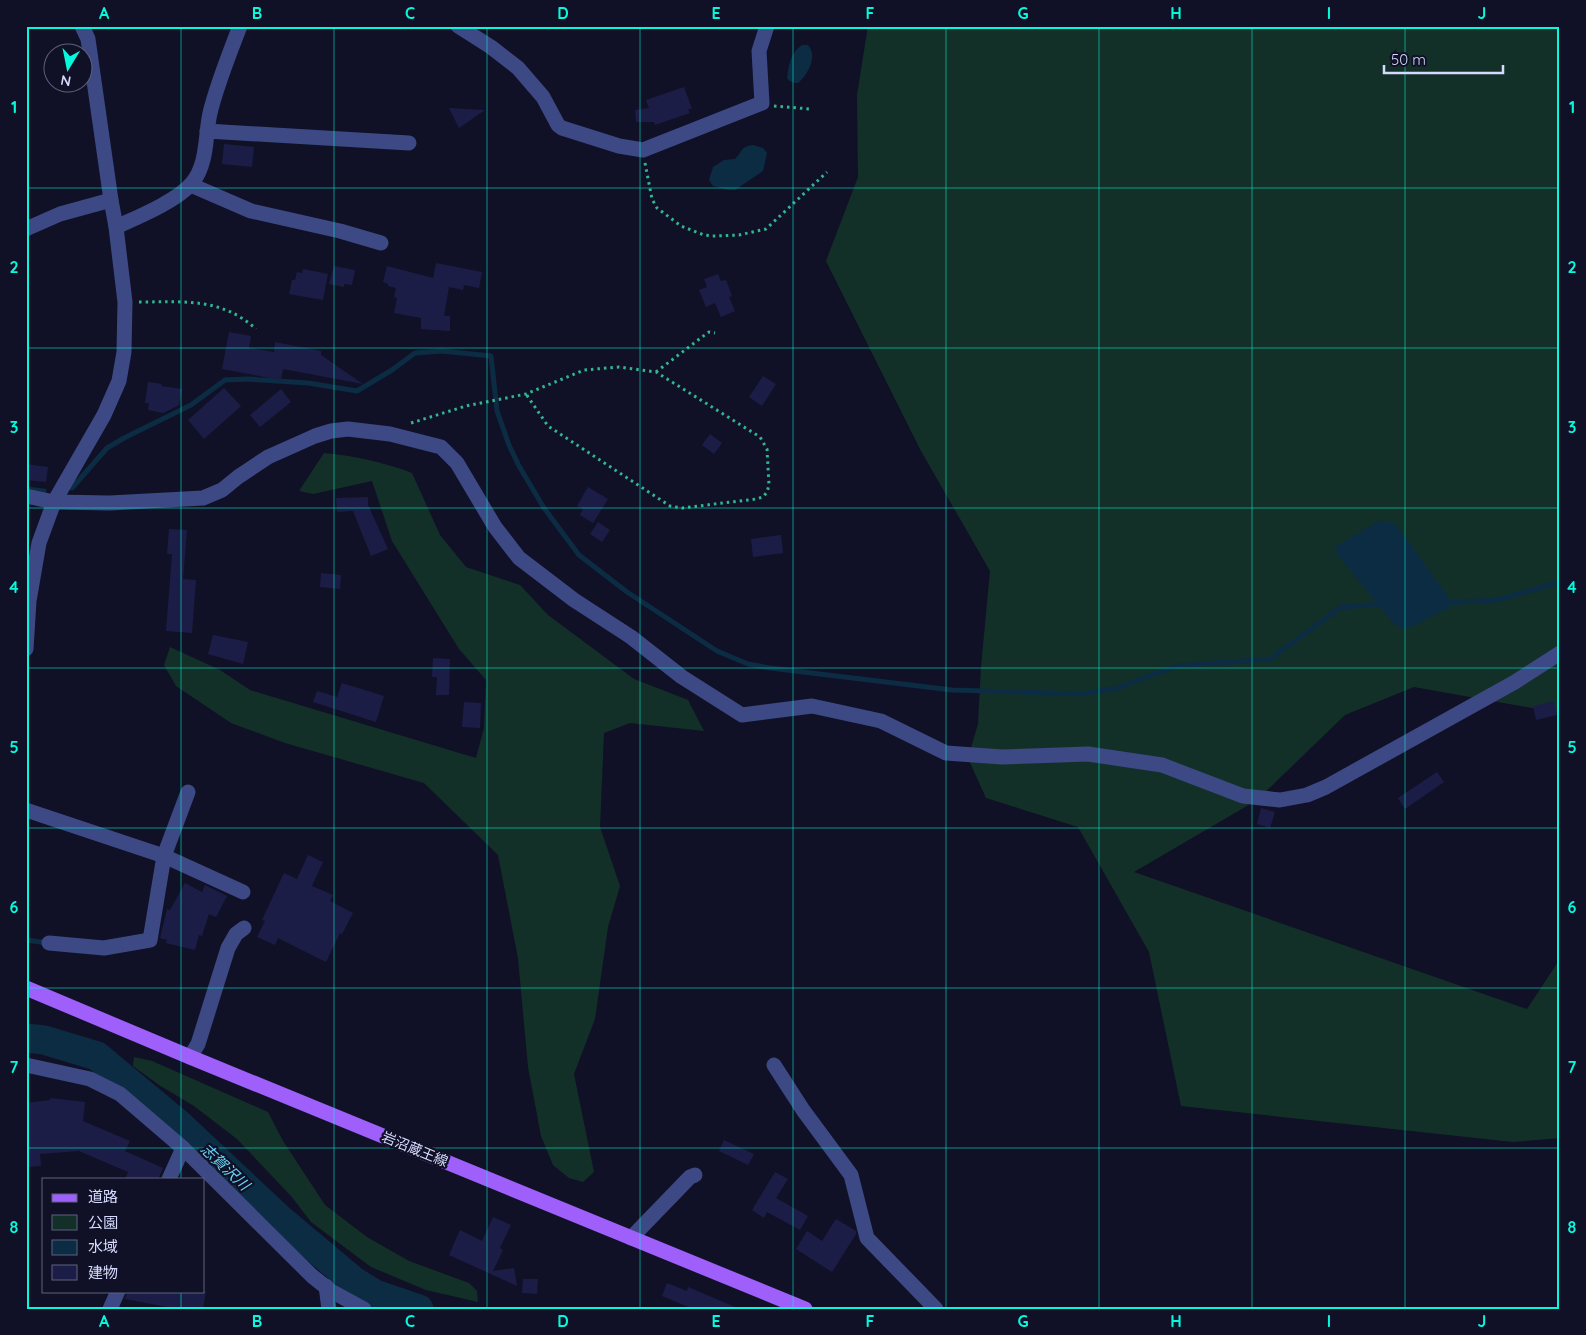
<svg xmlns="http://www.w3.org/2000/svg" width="1586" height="1335" font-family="Quicksand,'Noto Sans JP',sans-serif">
<rect width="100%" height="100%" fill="#101126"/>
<g fill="#133028">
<polygon points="868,26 1560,26 1560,713 1414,687 1345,715 1257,800 1134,872 1527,1009 1560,959 1560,1138 1513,1142 1181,1106 1149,952 1078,827 986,798 968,758 978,724 981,667 990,571 921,451 826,261 858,177 857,95"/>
<path d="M324 453C355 456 383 462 412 473L440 535 466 567 520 585 548 615 634 679 688 700 704 731 630 723 604 733 600 827 620 886 608 927 595 1019 574 1074 594 1172 583 1182 569 1178 553 1165 541 1136 528 1067 518 958 498 855 424 783 285 743 231 723 176 686 164 665 170 647 220 670 250 690 476 758 484 728 486 680 459 649 392 541 372 481 313 494 299 491Z"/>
<polygon points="134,1057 152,1061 268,1112 283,1141 325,1205 367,1237 409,1261 469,1283 477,1291 478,1302 426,1290 371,1267 311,1222 291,1196 237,1139 194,1106 159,1085 133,1066"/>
</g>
<g fill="#0b2c43">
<path d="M802 45H808C818 56 808 75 798 83 793 83 790 82 787 78 789 65 790 53 802 45Z"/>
<path d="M753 145 763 148 767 153 763 171 735 190H728L713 186 709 180 713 167 724 160 735 159C743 151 740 147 753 145Z"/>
<polygon points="1379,521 1395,523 1450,599 1449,608 1407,629 1401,628 1394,624 1336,553 1336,546"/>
</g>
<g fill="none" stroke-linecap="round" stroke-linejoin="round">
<g stroke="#0b2c43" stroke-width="5">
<polyline points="72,488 107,448 124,438 191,405 225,380 248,379 308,383 357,391 392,370 415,353 442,351 491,356 497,411 509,445 519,466 544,508 579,555 627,592 717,651 748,664 770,668 952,690 1081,694 1117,688 1177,666 1270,659 1341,607 1382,604"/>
<polyline points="26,489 44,491"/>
<polyline points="1445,603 1497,600 1560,582"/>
<polyline points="26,940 48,943"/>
</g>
<polyline stroke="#0b2c43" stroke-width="29" points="26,1038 44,1040 97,1056 181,1126 279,1218 354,1281 375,1294 419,1309"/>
</g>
<g fill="#1c1d46">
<polygon points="684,87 692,109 688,109 690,113 655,125 654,122 636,122 635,110 649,108 646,100"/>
<polygon points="449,108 485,110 459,128"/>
<polygon points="224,144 254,147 252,167 222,164"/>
<polygon points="436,263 482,272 479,288 464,285 463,290 449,287 444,316 450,316 450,331 421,329 421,318 394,313 397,298 394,297 396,288 388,286 388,284 383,282 387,266 433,278"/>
<polygon points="334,266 355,270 352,285 344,284 344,287 329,284"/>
<polygon points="303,269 328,274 323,300 289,294 292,280 295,280 297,272 302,273"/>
<polygon points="718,274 721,281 726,280 732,296 729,297 735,311 721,317 715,303 706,307 699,290 707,287 704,279"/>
<polygon points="229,332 251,336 249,348 274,352 275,342 321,351 321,355 363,384 283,369 281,380 222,369"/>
<polygon points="763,376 776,384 762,406 749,397"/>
<polygon points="148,382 162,384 161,386 182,389 179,405 163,413 148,410 149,403 145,403"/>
<polygon points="224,388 241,406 204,439 188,420"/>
<polygon points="281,389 291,402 260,427 250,415"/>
<polygon points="710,434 722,443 714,454 702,445"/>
<polygon points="26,464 48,467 46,482 26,480"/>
<polygon points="588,487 608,499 593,523 580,515 583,509 577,506"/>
<polygon points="368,497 368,505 388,549 371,556 353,511 337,512 336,498"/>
<polygon points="598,522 610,530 602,542 590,534"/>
<polygon points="169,529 187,530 183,579 196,580 192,633 166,631 172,554 167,554"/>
<polygon points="781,535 783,553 753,557 751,539"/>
<polygon points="321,573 341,575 340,589 320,587"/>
<polygon points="213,635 248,642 243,664 208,654"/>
<polygon points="433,658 450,659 449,695 436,695 437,677 432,677"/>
<polygon points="342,683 384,696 376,722 313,702 317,691 337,697"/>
<polygon points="1554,701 1557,715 1536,720 1533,706"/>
<polygon points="464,702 481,703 480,728 462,727"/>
<polygon points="1437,772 1444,782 1405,809 1398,798"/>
<polygon points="1261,808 1275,812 1270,828 1257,824"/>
<polygon points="308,855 323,862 312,886 333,895 330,901 353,913 342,934 340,933 326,962 278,938 275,945 257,937 265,921 262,920 284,873 297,879"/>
<polygon points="185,883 202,892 205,885 227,896 216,917 209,914 202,936 199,935 195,950 166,943 167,940 160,938 167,909 170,910"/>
<polygon points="50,1098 85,1102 83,1121 130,1141 125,1151 163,1168 158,1179 125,1179 128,1172 79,1151 40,1154 41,1166 28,1167 26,1145 26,1103 50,1100"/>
<polygon points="724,1140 754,1154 748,1165 719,1151"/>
<polygon points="775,1172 788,1179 776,1198 808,1216 800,1230 767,1212 764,1218 752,1210"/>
<polygon points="493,1217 511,1225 500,1248 503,1250 493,1271 514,1268 517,1286 449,1255 460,1230 482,1241"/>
<polygon points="836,1219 856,1231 856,1234 832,1272 796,1249 807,1231 822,1241"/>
<polygon points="523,1279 538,1279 537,1294 522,1293"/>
<polygon points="667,1283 687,1291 688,1287 740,1309 693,1309 662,1296"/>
<polygon points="127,1291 206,1291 203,1309 178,1309 125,1299"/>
</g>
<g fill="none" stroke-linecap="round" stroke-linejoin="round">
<g stroke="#32b591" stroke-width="3" stroke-dasharray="2.5 4" stroke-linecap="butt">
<polyline points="774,106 810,109"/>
<polyline points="645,163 652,199 657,208 681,226 704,235 712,236 739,235 766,229 827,172"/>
<path d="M139 302C182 302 221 297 256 329"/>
<polyline points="656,372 706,334 709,332 715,333"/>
<polyline points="411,423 466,406 526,394 584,370 619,367 656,372 760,437 767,449 769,485 767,492 763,497 756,499 682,508 670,506 548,426 526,394"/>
</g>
<g stroke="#3c4984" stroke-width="15">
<polyline points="458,26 491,47 518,68 543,97 558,125 562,128 619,146 643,150 762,103 759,51 767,26"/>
<polyline points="207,131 409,143"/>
<polyline points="191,185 251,211 340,231 381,243"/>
<path d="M116 227C138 217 177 201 192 183 208 164 205 135 210 113 217 84 229 55 240 26"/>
<polyline points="26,229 60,214 111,200"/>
<polyline points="26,496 54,502 110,503 203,498 222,490 238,477 268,457 315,436 331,431 348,429 390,434 441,447 457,463 495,527 519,558 574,600 631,637 682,677 742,715 812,706 881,721 946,753 1002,757 1088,754 1162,765 1243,796 1280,800 1307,795 1326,787 1515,682 1560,653"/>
<polyline points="26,649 29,601 39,543 54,502 104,415 119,381 124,352 125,302 116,227 111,200 88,39 82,26"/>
<polyline points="26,810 164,856 243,892"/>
<polyline points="49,943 104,948 150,940 164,856 188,792"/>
<polyline points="190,1057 198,1044 228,948 236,934 244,928"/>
<polyline points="26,1065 90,1079 120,1094 183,1148 312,1276 331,1291 364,1309"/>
<polyline points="774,1065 803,1110 851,1175 867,1238 936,1309"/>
<polyline points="169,1179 183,1148"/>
<polyline points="631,1238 690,1177 695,1175"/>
<polyline points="326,1286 329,1309"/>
<polyline points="110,1309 118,1291"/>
</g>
<polyline stroke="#9f5ffb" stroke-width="15" points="26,988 190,1057 805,1309"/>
</g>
<path fill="none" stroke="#06f9dc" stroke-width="1" stroke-opacity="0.55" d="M181 26V1179M334 26V1309M487 26V1309M640 26V1309M793 26V1309M946 26V1309M1099 26V1309M1252 26V1309M1405 26V1309M26 188H1560M26 348H1560M26 508H1560M26 668H1560M26 828H1560M26 988H1560M26 1148H1560M181 1291V1309"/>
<g text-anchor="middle" stroke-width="4.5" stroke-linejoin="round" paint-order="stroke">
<g font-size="14" fill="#d6dafe" stroke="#101126">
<text transform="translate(415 1149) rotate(22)" y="5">岩沼蔵王線</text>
</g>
<g font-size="15" font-style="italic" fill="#66d7fb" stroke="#101126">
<text transform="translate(225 1167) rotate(43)" y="5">志賀沢川</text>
</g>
</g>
<rect width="1586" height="1335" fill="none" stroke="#101126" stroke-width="55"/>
<rect x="42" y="1178" width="162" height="115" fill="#101126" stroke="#5f617c"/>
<rect x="52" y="1194" width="25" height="8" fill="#9f5ffb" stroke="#5f617c"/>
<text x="88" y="1202" font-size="15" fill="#d6dafe">道路</text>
<rect x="52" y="1215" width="25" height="15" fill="#133028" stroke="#5f617c"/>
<text x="88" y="1228" font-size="15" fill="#d6dafe">公園</text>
<rect x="52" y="1240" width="25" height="15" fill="#0b2c43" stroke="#5f617c"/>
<text x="88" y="1252" font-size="15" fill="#d6dafe">水域</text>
<rect x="52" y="1265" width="25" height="15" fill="#1c1d46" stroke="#5f617c"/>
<text x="88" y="1278" font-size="15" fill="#d6dafe">建物</text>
<g transform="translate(68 68) rotate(190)"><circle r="24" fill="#101126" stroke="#5f617c"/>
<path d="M0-4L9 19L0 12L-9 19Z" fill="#06f9dc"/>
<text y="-8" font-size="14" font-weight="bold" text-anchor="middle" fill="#d6dafe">N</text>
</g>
<path d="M1384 65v8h119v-8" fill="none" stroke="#d6dafe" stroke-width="2.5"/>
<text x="1391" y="65" font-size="15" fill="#d6dafe" stroke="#101126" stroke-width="4" paint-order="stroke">50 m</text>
<rect x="28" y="28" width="1530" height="1280" fill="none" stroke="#06f9dc" stroke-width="2"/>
<g font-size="16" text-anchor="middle" font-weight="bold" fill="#06f9dc">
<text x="104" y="19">A</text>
<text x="257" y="19">B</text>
<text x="410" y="19">C</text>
<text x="563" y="19">D</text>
<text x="716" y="19">E</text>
<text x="870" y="19">F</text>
<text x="1023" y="19">G</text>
<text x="1176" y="19">H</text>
<text x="1329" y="19">I</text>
<text x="1482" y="19">J</text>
<text x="14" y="113">1</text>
<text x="1572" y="113">1</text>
<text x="14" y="273">2</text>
<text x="1572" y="273">2</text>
<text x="14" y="433">3</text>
<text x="1572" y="433">3</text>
<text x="14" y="593">4</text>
<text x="1572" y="593">4</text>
<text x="14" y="753">5</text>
<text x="1572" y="753">5</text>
<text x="14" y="913">6</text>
<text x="1572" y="913">6</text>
<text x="14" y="1073">7</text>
<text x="1572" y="1073">7</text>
<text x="14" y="1233">8</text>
<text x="1572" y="1233">8</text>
<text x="104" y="1327">A</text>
<text x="257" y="1327">B</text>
<text x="410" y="1327">C</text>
<text x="563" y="1327">D</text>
<text x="716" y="1327">E</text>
<text x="870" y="1327">F</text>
<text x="1023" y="1327">G</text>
<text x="1176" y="1327">H</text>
<text x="1329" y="1327">I</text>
<text x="1482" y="1327">J</text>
</g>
</svg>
